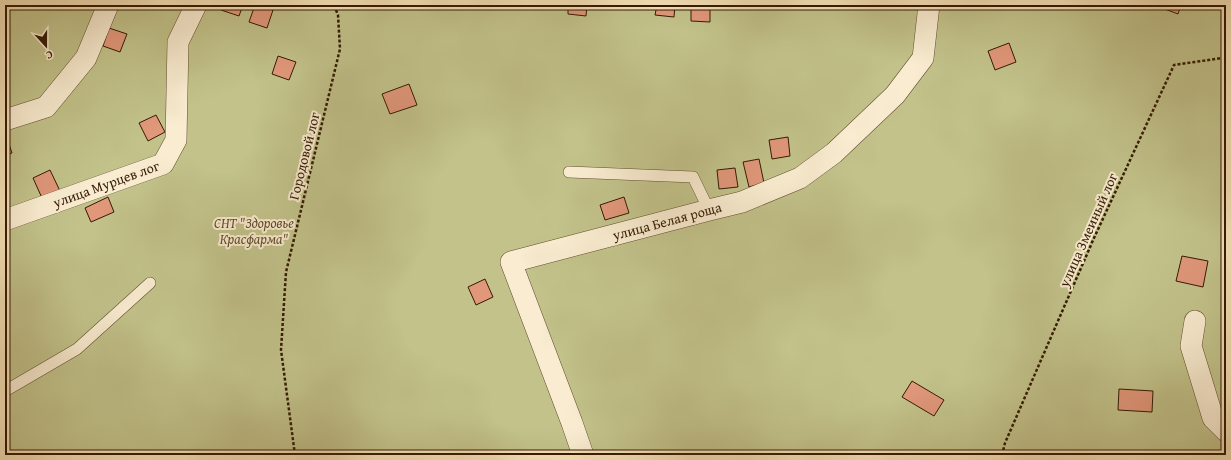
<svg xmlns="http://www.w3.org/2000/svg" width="1231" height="460" font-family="'Gentium Book Plus',serif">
<rect width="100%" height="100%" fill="#f6e2b7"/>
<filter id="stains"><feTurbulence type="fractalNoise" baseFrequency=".005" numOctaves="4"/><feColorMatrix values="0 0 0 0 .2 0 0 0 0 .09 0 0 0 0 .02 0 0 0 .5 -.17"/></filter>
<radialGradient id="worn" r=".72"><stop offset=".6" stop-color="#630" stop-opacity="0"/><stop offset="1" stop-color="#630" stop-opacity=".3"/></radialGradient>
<rect fill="#c2c28a" stroke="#7b6e46" x="5" y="5" width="1221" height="450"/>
<g fill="#e0977a" stroke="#341a03">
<polygon points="223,5 243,5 239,16 221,10"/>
<polygon points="255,5 259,5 273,10 267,28 249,22"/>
<polygon points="568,5 587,5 586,16 568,14"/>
<polygon points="657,5 675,5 674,17 655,15"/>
<polygon points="691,5 710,5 710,22 691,21"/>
<polygon points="1154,5 1181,5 1178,14"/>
<polygon points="109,28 127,34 120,52 103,46"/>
<polygon points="1009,43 1016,62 995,70 988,51"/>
<polygon points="278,56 296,62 289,80 272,74"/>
<polygon points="409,84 417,105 390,114 382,94"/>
<polygon points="156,115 165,132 148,141 139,123"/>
<polygon points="5,135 6,135 12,153 5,155"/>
<polygon points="788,137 790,156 772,159 769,140"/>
<polygon points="759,159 764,183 749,187 743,162"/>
<polygon points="735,168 738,187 719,189 717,170"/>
<polygon points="50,170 60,191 42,198 33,178"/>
<polygon points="108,197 114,212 91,222 85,208"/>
<polygon points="624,197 629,213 605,220 600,205"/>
<polygon points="1182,256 1208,261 1203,287 1176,281"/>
<polygon points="485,279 493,297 476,305 468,287"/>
<polygon points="912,381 944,400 934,416 902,397"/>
<polygon points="1119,389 1153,391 1152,412 1118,410"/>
</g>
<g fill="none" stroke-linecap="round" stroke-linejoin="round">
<defs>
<g id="lane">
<polyline points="569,172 693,177 709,210"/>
<polyline points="5,391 77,349 150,283"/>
</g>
<g id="street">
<polyline points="5,120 46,107 86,58 108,5"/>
<polyline points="5,220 163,164 176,140 178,42 196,5"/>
<polyline points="1195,321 1191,346 1213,418 1226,431"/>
<polyline points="583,455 572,423 511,262 709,210 742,202 800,178 834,153 895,95 923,58 929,5"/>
</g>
</defs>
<use href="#lane" stroke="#644c30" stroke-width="12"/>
<use href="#street" stroke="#644c30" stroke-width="22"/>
<g stroke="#341a03" stroke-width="2.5" stroke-dasharray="3 2" stroke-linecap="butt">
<polyline points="295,455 281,350 286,272 340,49 338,15 334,5"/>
<polyline points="1002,455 1005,443 1094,238 1174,65 1222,58 1226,53"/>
</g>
<use href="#lane" stroke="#f9ecd0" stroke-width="11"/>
<use href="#street" stroke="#f9ecd0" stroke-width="21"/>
</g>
<g text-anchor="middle" stroke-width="4" stroke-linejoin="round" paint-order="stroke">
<g font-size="14" fill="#341a03" stroke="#f9ecd0">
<text transform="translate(304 156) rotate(-76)" y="5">Городовой лог</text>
<text transform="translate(106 184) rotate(-20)" y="5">улица Мурцев лог</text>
<text transform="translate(667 221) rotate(-15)" y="5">улица Белая роща</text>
<text transform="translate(1088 230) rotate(-66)" y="5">улица Змеиный лог</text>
</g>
<g font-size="14" font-style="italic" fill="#5f4c2c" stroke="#f9ecd0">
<text x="254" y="228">СНТ "Здоровье<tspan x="254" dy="16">Красфарма"</tspan></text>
</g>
</g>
<rect width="1231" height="460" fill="none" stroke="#f6e2b7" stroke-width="20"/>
<rect x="6" y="6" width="1219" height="448" fill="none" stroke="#341a03" stroke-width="2"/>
<rect x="10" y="10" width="1211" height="440" fill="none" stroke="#341a03"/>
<g transform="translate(46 46) rotate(159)" stroke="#f9ecd0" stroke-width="3" paint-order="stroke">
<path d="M0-3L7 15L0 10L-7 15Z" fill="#341a03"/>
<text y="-6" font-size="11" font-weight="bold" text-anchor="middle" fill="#341a03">С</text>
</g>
<rect width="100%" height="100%" filter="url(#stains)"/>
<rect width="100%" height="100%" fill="url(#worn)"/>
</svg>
